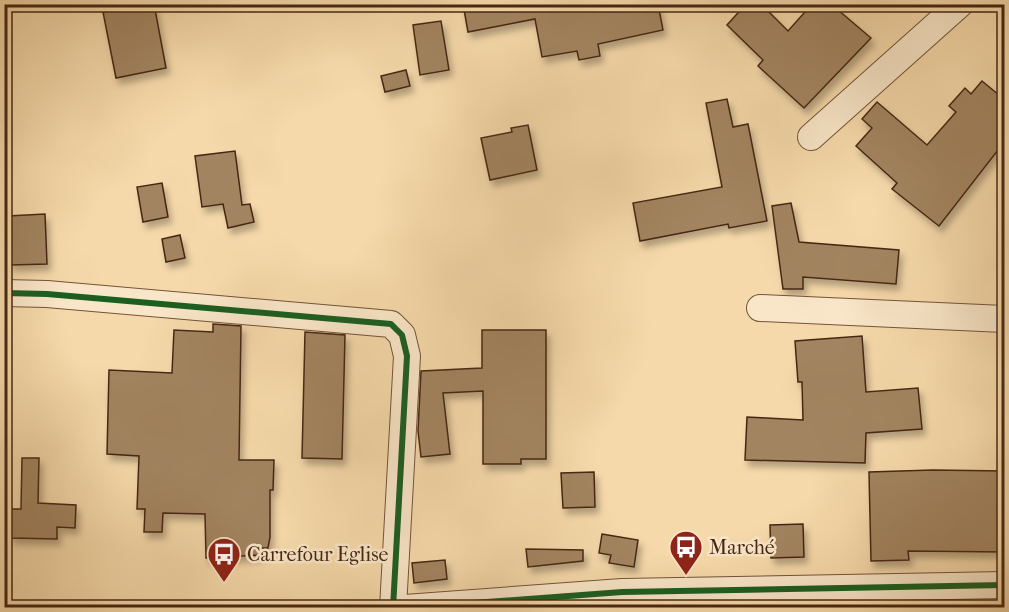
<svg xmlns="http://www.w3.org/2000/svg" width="1009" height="612" font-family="'IM FELL French Canon',serif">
<defs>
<filter id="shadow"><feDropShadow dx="3.5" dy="6" stdDeviation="3" flood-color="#0004"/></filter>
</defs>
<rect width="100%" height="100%" fill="#f6d9aa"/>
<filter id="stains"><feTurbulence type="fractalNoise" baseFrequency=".00333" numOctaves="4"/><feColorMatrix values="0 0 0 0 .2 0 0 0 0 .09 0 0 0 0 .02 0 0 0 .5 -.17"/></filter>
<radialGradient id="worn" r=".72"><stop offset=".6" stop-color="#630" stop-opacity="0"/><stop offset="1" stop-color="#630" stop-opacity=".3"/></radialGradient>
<g fill="#a28461" stroke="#472712" stroke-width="1.5" filter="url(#shadow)">
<polygon points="144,4 154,4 166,68 116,78 103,12"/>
<polygon points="463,4 658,4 663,30 598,44 600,56 579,60 577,51 542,57 535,19 468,32"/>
<polygon points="746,4 761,4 788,31 812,4 831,4 871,38 804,108 758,66 763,60 727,25"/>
<polygon points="441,21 449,70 420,75 413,25"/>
<polygon points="406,70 410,86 385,92 381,76"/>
<polygon points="982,81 1005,100 1005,141 939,226 892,189 897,183 856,146 872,128 862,119 877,102 927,145 956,112 949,106 965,88 971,94"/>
<polygon points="727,99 733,127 748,124 767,221 729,228 728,224 640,241 633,203 722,187 706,103"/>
<polygon points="528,125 537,170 490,180 481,138 512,132 511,128"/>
<polygon points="235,151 242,205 250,204 254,222 228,228 223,204 202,207 195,156"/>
<polygon points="162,183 168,217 143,222 137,187"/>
<polygon points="791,203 799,242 899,250 896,284 803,277 803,289 783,289 772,206"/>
<polygon points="45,214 47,264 10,265 8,216"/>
<polygon points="180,235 185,258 166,262 162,239"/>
<polygon points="213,324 241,326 239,460 274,460 273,490 270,490 270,537 268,548 260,548 260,555 206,558 205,514 163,513 162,532 144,532 145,509 137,509 139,456 107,454 109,370 172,373 174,330 213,332"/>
<polygon points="482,330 546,330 546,459 521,459 521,464 483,464 483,391 443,393 450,454 421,457 418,431 421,371 482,368"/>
<polygon points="305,332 345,335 342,459 302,458"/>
<polygon points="862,336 866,392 918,388 922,429 866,433 865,463 745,460 747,417 803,420 802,382 798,382 795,341"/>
<polygon points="22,458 39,458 38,503 76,505 75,528 57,527 57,539 10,538 11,509 21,509"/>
<polygon points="933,470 1005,471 1005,552 908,551 909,560 871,561 869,472"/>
<polygon points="594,472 595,507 563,508 561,473"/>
<polygon points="803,524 804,557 771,558 770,525"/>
<polygon points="602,534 638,540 634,567 609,563 611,555 599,553"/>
<polygon points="526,549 583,550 583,561 528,567"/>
<polygon points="445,560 447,579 414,583 412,563"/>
</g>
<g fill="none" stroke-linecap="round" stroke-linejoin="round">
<defs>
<g id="minor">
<polyline points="811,137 960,4"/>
<polyline points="4,293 47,294 391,324 402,335 407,356 393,608"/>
<polyline points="760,308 1004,319"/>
<polyline points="405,608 622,592 1004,585"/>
</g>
</defs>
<use href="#minor" stroke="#735438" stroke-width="28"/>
<use href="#minor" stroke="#f9e6c8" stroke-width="26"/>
<defs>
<g id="cycleway">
<polyline points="4,293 47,294 391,324 402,335 407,356 393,608"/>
<polyline points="405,608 622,592 1004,585"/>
</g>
</defs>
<use href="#cycleway" stroke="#f9e6c8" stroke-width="10"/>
<use href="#cycleway" stroke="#1b5e20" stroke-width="6"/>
</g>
<defs>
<symbol id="bus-pin" viewBox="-11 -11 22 30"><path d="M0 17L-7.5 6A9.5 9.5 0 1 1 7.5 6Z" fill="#8f2418" stroke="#f9e6c8"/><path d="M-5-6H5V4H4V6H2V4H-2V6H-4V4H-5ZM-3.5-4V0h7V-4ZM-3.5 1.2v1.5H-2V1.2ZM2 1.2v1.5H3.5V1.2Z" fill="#fff"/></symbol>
</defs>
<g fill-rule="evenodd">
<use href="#bus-pin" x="667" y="528" width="38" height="52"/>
<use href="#bus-pin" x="205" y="535" width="38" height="52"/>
</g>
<g text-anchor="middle" stroke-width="5" stroke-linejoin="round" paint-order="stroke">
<g font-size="20" fill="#472712" stroke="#f9e6c8" text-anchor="start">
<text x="709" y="554">Marché</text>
<text x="247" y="561">Carrefour Eglise</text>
</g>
</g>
<rect width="1009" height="612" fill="none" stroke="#f6d9aa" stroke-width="24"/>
<rect x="6" y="6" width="997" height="600" fill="none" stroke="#472712" stroke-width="3"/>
<rect x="12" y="12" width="985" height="588" fill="none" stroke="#472712" stroke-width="1.5"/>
<rect width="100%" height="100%" filter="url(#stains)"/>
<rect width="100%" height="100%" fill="url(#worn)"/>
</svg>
